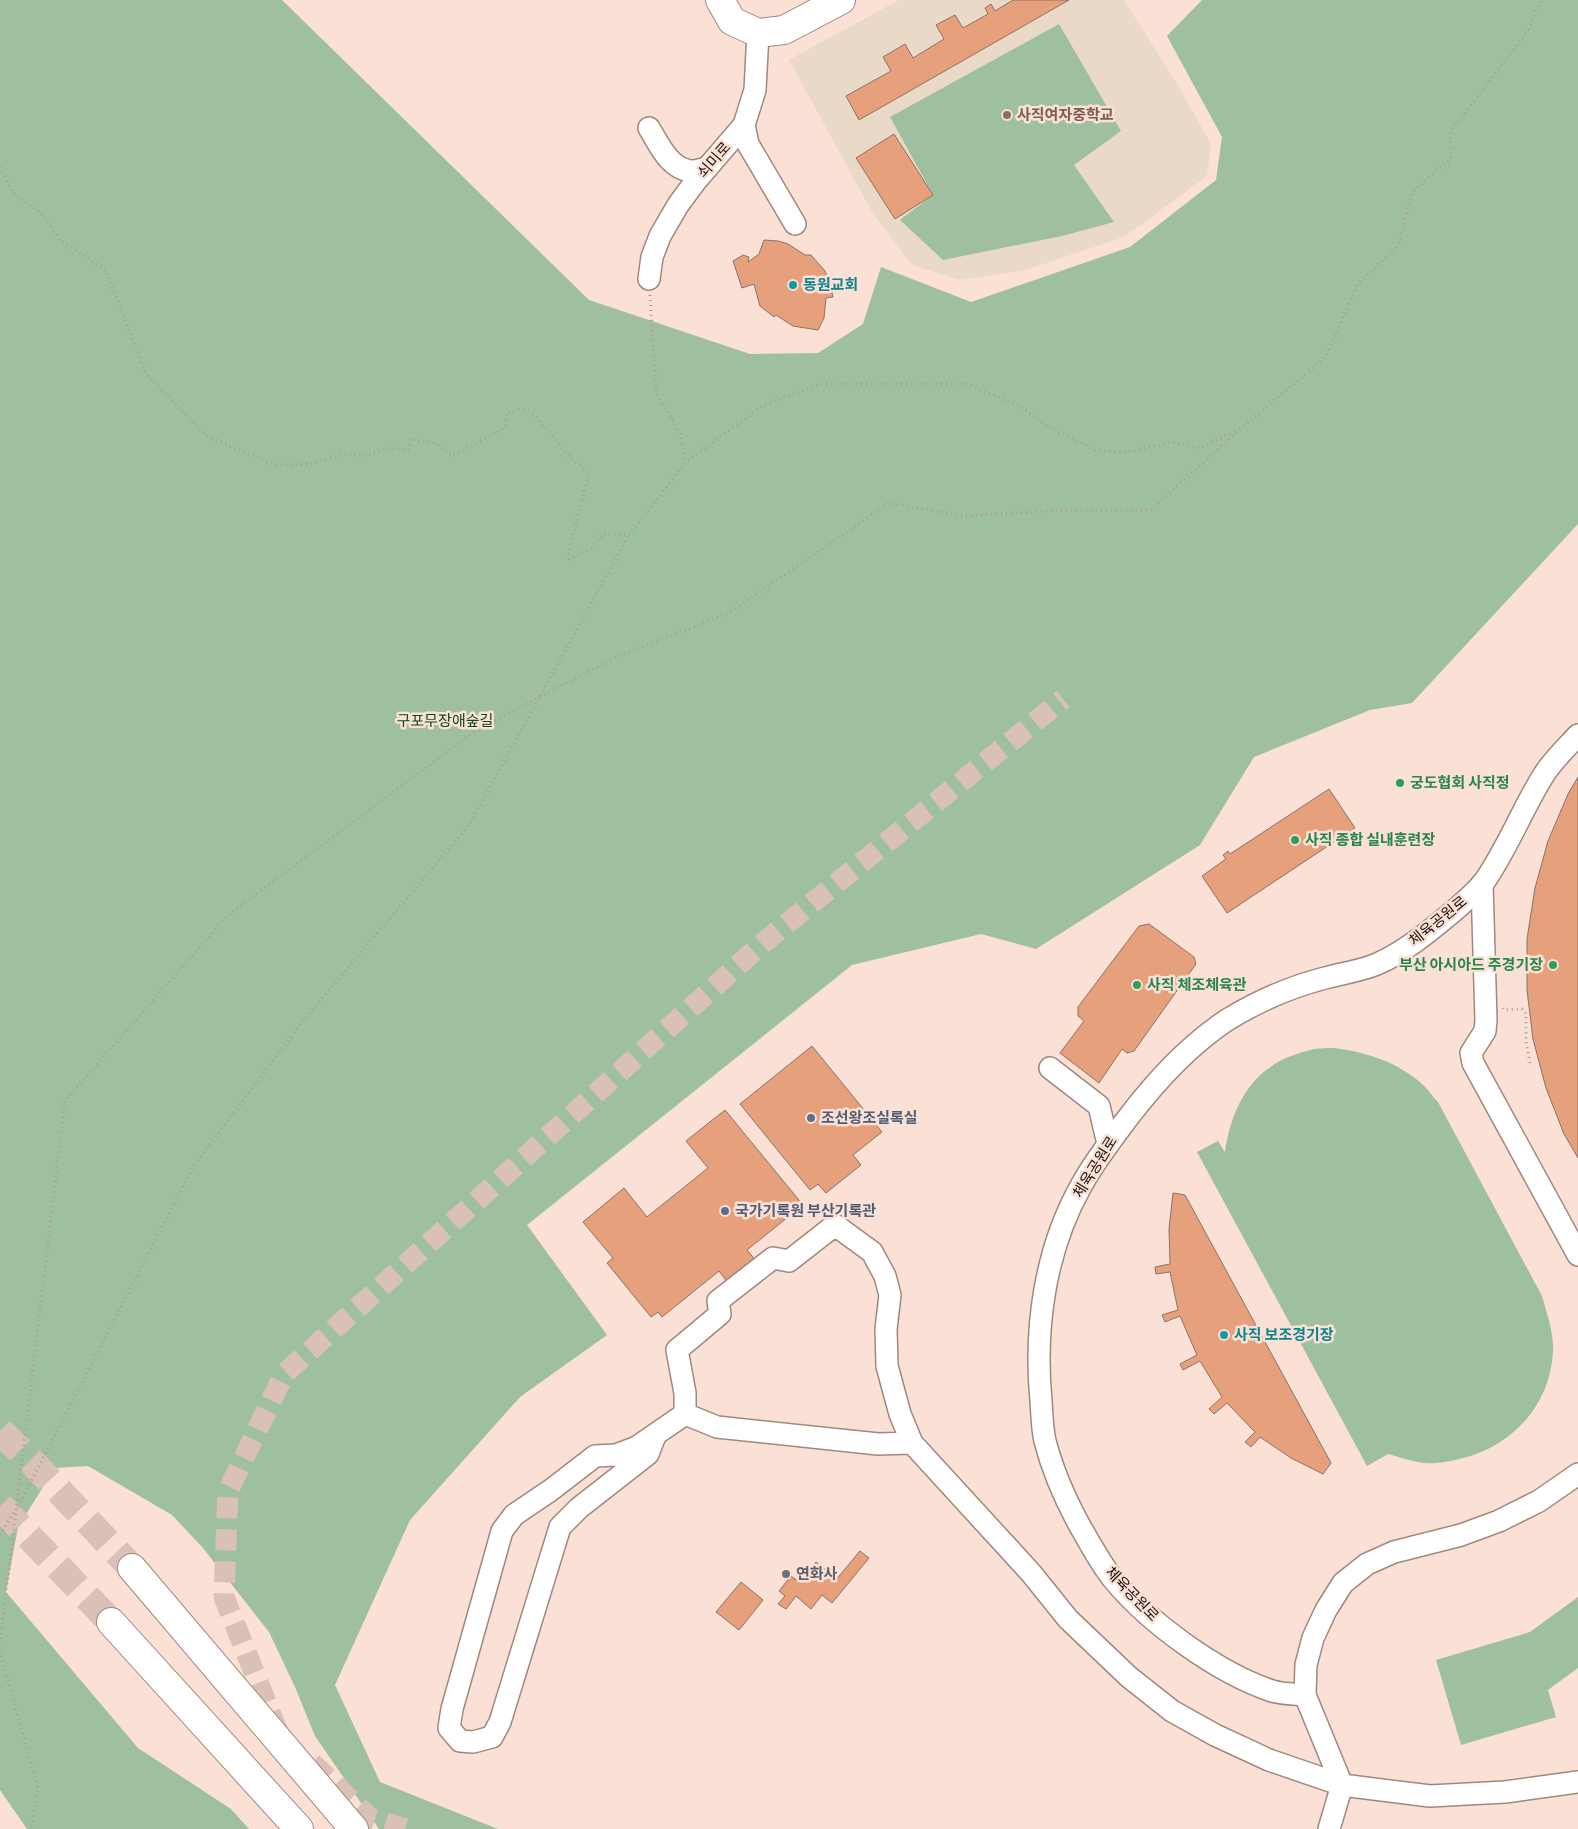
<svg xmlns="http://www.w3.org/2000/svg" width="1578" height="1829" font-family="Barlow,'Noto Sans KR',sans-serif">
<rect width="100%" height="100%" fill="#fae0d5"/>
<polygon fill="#ebd9c8" points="899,0 1124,0 1179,87 1211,144 1207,176 1124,237 1026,270 959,280 912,265 873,214 789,60"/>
<g fill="#9fc09f">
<polygon points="0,0 282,0 589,300 750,354 818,353 863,324 881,267 971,302 1130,247 1216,180 1222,137 1167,36 1202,0 1578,0 1578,524 1412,703 1370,710 1254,757 1200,845 1036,949 981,934 852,965 527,1225 607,1335 520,1397 410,1520 335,1685 380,1782 498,1829 379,1829 315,1736 295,1687 269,1632 203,1548 172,1515 88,1466 55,1468 18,1527 6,1592 138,1748 231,1809 249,1829 27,1829 0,1790"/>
<polygon points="1059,24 1121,131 1074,165 1114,222 1062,236 943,260 900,220 933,195 890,117"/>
<path d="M1334 1048C1365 1052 1395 1061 1420 1082 1427 1088 1432 1096 1438 1102L1542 1296C1547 1314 1554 1333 1553 1352 1550 1408 1508 1450 1455 1460 1446 1462 1435 1464 1425 1463 1412 1462 1400 1457 1388 1454L1367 1466 1197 1152 1218 1141 1225 1152C1232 1103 1255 1063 1307 1051 1315 1048 1325 1048 1334 1048Z"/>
<polygon points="1578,1597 1578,1668 1548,1690 1556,1717 1461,1745 1436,1660 1530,1632"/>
</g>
<g fill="#e6a07b" stroke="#897368">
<polygon points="1013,0 1069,0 859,120 846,96 891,71 883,57 905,44 913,58 944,39 936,25 955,15 963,28 988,14 985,8 991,4 995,11"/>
<polygon points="894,134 933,195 895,219 856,158"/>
<polygon points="764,240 778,241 788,244 805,255 811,255 825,271 829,279 833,297 826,298 824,318 818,330 793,326 776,315 774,317 760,306 754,284 742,288 733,261 743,255 749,257 748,262 759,254"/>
<polygon points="1578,777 1578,1158 1564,1134 1546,1088 1533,1039 1527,990 1527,939 1535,888 1548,841 1568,794"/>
<polygon points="1329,789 1355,828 1227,913 1202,876 1226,859 1223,855 1228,851 1230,854"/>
<polygon points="1149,924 1194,957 1196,964 1134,1051 1127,1053 1122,1049 1099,1083 1060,1053 1084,1021 1078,1016 1078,1007 1139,926"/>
<polygon points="812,1046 882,1132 853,1155 861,1165 826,1193 818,1184 810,1190 740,1104"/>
<polygon points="725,1110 803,1205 747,1250 756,1261 728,1283 719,1271 662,1317 658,1312 651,1317 607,1263 613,1258 583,1222 624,1188 647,1217 708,1168 686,1141"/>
<polygon points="1173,1193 1185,1195 1331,1463 1323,1474 1291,1458 1260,1437 1251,1447 1245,1442 1255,1432 1227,1403 1214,1414 1209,1409 1222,1397 1200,1361 1183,1370 1180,1364 1197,1355 1180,1316 1165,1322 1162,1315 1178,1310 1170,1272 1156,1274 1155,1267 1170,1264 1169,1229"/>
<polygon points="860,1551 869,1558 832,1603 822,1595 811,1609 796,1596 786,1609 778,1604 785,1596 779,1591 791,1576 799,1582 816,1562 827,1571 825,1574 835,1581"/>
<polygon points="741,1582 763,1600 739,1630 716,1612"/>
</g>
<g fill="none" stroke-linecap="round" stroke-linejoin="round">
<g stroke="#d9c1b7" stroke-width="21" stroke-dasharray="21 11" stroke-linecap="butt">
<polyline points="278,1732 224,1597 228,1491 284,1374 763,943 1063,699"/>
<polyline points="312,1763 370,1818 405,1829"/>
</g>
<g stroke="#d9c1b7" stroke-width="28" stroke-dasharray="28 14" stroke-linecap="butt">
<polyline points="0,1431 33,1463 132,1568"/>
<polyline points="0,1506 111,1622"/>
</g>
<defs>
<g id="minor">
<polyline points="744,125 748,144 795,224"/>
<path d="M649 128C659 144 669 169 691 171 696 171 702 169 707 168"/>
<polyline points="649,279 652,257 660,236 678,205 695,182 744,125 755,90 758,33"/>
<polyline points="1482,884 1486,1020 1485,1031 1471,1053 1473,1063 1578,1255"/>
<polyline points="1050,1068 1099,1106 1108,1144"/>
<polyline points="655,1436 648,1454 579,1508 560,1527 500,1722 492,1737 473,1742 460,1741 449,1728 452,1709 502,1531 514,1515 551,1490 595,1456 616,1455 637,1447 685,1414"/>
<polyline points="912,1443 878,1444 717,1427 685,1414 685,1393 677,1350 720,1314 718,1301 773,1258 789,1261 835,1225 872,1252 885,1276 890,1295 886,1329 887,1366 900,1414 912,1443 1031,1573 1068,1619 1129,1677 1172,1711 1215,1735 1269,1760 1342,1785 1430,1796 1505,1792 1578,1782"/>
<path d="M1305 1695C1294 1694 1282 1694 1272 1691 1218 1673 1149 1623 1113 1579 1101 1564 1091 1545 1081 1528 1066 1501 1053 1472 1045 1441 1042 1428 1042 1414 1041 1401 1034 1328 1045 1250 1081 1186 1094 1162 1111 1140 1127 1119 1155 1082 1188 1046 1227 1020 1258 1001 1290 987 1325 978 1343 973 1361 971 1377 964 1405 952 1432 929 1455 910 1464 902 1476 892 1484 882 1507 849 1522 810 1543 776 1552 761 1566 748 1578 735"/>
<polyline points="1329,1829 1342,1785 1305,1695 1306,1665 1313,1638 1326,1610 1343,1583 1367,1564 1394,1552 1461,1535 1499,1521 1539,1501 1578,1474"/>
</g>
<g id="major">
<polyline points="720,0 732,21 758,33 784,30 841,0"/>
<polyline points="132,1568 354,1829"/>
<polyline points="111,1622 299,1829"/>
</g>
</defs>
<use href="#minor" stroke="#a0887e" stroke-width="24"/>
<use href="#major" stroke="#a0887e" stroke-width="30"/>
<g stroke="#ae9a91" stroke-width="3" stroke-dasharray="1 4" stroke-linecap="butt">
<polyline points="0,167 13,193 41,212 60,240 106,270 146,374 207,436 274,465 310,464 347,454 366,456 388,448 408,450 411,438 436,444 452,456 505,428 507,413 521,409 535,415 568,455 589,474 570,546 569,559 590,549 603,534 629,535 685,463 762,406 820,384 968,384 1023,408 1045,425 1095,450 1128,452 1173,442 1200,448 1238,430"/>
<polyline points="650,295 656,392 681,435 685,463"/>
<polyline points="1503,1008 1504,1010 1522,1009 1526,1014 1526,1042 1530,1063"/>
<polyline points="18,1507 193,1167 304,1020 469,825 629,535"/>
<polyline points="0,1535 14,1512"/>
<polyline points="0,1644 65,1101 227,916 475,731 614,658 729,613 889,503 963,516 1063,510 1151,510 1242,427 1325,358 1358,284 1399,244 1412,192 1451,159 1450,132 1528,31 1541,0"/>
<polyline points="0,1651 38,1789 31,1829"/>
</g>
<use href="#minor" stroke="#fff" stroke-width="21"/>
<use href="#major" stroke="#fff" stroke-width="28"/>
</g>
<circle fill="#8d6e63" stroke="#fae0d5" stroke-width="2" cx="1007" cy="115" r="5"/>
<g fill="#0f9aa8" stroke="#fae0d5" stroke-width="2">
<circle cx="793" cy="285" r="5"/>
<circle cx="1224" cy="1335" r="5"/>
</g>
<g fill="#2e9e5b" stroke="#fae0d5" stroke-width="2">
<circle cx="1400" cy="783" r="5"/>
<circle cx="1295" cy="840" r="5"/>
<circle cx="1553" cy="965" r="5"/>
<circle cx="1137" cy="985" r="5"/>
</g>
<g fill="#5c6f8a" stroke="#fae0d5" stroke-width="2">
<circle cx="811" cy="1118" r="5"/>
<circle cx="725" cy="1211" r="5"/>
</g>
<circle fill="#6b7280" stroke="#fae0d5" stroke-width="2" cx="786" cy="1574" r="5"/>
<g text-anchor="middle" stroke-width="5" stroke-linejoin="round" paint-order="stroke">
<g font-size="15" font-weight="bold" fill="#785e54" stroke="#fae0d5" text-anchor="start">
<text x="1017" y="120">사직여자중학교</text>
</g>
<g font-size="15" fill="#1b120f" stroke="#fae0d5">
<text transform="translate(714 160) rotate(-49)" y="5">쇠미로</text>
<text transform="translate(1438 921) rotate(-39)" y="5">체육공원로</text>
<text transform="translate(1095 1167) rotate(-58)" y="5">체육공원로</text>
<text transform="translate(1132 1594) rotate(46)" y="5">체육공원로</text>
</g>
<g font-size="15" font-weight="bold" fill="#0d838f" stroke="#fae0d5" text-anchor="start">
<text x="803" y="290">동원교회</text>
<text x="1234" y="1340">사직 보조경기장</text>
</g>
<g font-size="15" fill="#0c4915" stroke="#fae0d5">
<text x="445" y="726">구포무장애숲길</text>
</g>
<g font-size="15" font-weight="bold" fill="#27864d" stroke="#fae0d5" text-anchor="start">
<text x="1410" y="788">궁도협회 사직정</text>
<text x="1305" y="845">사직 종합 실내훈련장</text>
<text x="1543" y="970" text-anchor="end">부산 아시아드 주경기장</text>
<text x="1147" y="990">사직 체조체육관</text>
</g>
<g font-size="15" font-weight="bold" fill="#4e5e75" stroke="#fae0d5" text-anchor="start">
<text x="821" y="1123">조선왕조실록실</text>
<text x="735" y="1216">국가기록원 부산기록관</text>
</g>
<g font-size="15" font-weight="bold" fill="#5b616d" stroke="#fae0d5" text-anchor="start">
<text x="796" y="1579">연화사</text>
</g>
</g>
</svg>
